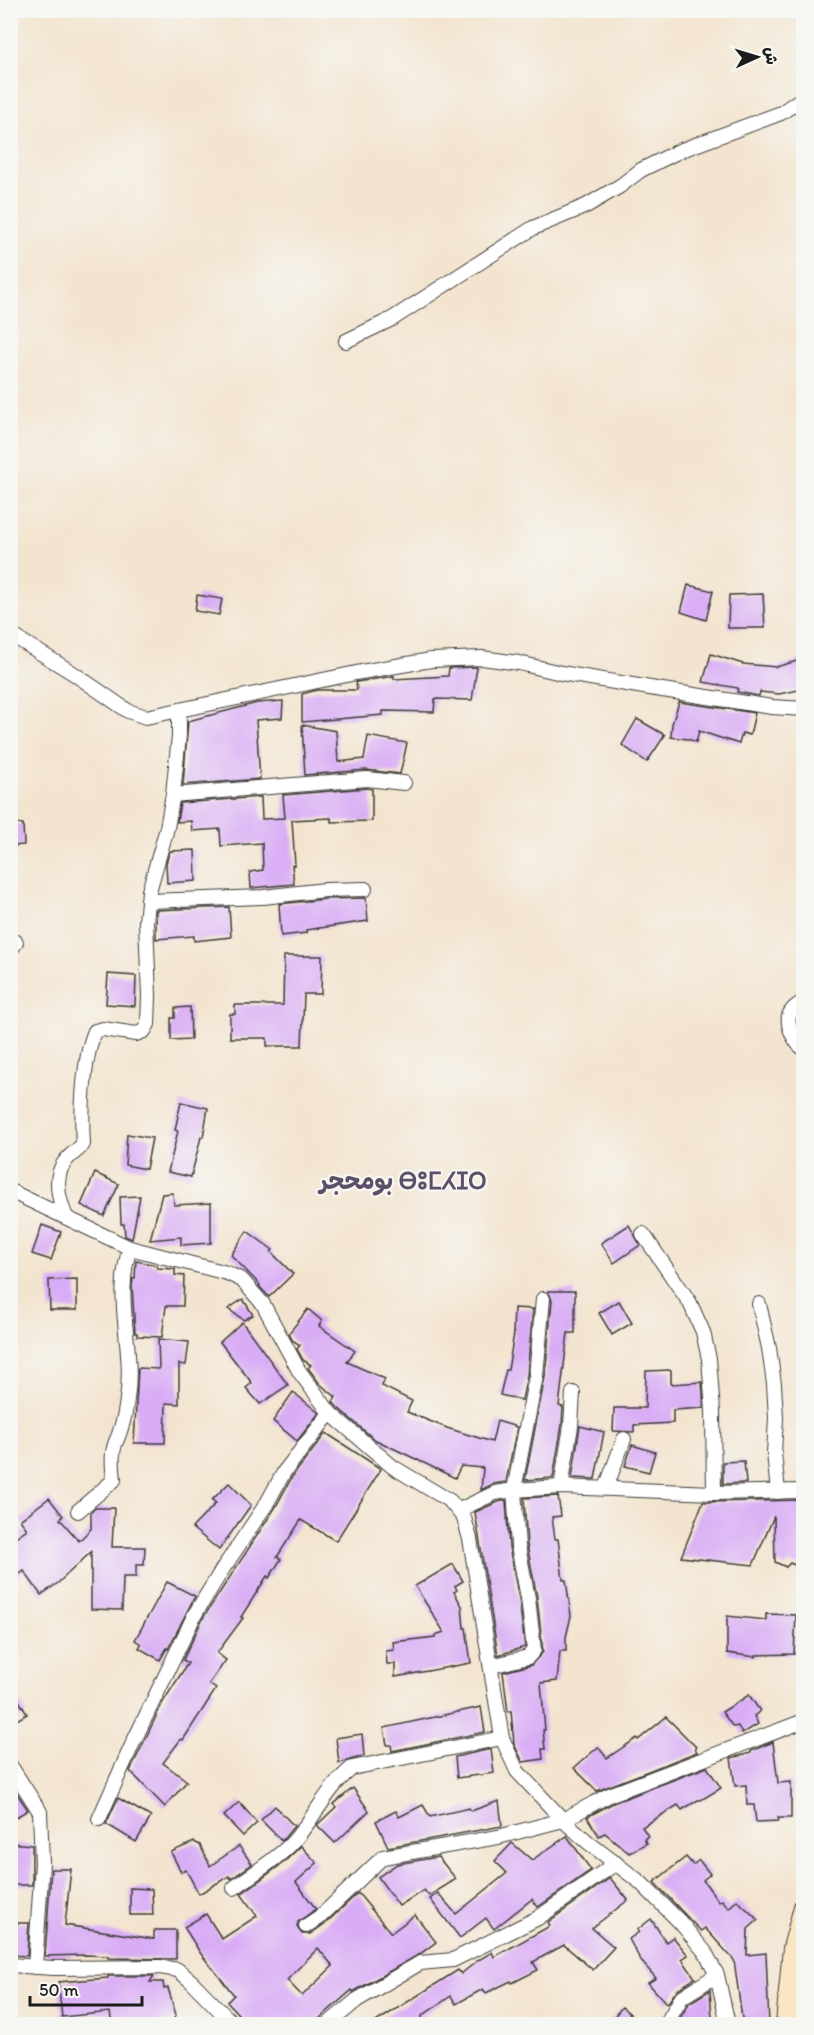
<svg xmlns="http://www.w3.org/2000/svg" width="814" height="2035" font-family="Itim,'Playpen Sans Arabic','Noto Sans Tifinagh',sans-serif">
<rect width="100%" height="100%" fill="#f6f6f2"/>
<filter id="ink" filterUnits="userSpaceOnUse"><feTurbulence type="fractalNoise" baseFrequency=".0167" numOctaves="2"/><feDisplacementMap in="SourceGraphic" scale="12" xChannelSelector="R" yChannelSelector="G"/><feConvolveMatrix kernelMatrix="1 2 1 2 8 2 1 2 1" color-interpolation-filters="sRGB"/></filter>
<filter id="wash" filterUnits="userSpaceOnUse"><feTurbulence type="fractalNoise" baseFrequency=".008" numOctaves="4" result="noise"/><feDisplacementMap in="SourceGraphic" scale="24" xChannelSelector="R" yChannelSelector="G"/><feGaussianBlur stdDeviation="1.35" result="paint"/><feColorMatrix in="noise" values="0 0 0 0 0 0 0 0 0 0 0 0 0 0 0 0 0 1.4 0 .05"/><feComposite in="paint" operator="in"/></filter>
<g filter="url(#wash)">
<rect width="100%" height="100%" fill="#f3e4cf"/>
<g id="blocks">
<g fill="#d9adf5" fill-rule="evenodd">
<polygon points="688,585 713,591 706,620 681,612"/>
<polygon points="763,594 765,628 728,628 729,595"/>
<polygon points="197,595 222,599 219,615 195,611"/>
<polygon points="711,654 743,664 776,667 804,659 804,689 779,694 760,692 759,696 737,692 738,688 703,682"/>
<polygon points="477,667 472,700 435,699 434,712 383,711 383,715 302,722 302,694 317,690 357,690 356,682 363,681 394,676 394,679 448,676 449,668"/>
<polygon points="283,701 282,718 256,720 260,779 183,785 188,721 257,703"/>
<polygon points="679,702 755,713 750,735 742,733 739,744 699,731 696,742 688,739 671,737 672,724"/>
<polygon points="637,719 665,735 647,762 622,745"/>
<polygon points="302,725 336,731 338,762 364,759 368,736 407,743 400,774 366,770 305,775"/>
<polygon points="367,788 372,789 372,821 331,822 331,818 292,820 295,865 292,865 294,884 251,888 250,872 263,870 262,843 221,846 220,829 192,831 191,821 177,822 180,803 261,797 262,819 285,818 283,795"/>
<polygon points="23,824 24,845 10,846 10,825"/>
<polygon points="195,850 196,881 167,883 166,863 170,851"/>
<polygon points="366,898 368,921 306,930 306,933 281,936 279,904 326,899"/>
<polygon points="229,907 231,937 194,941 194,936 156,939 156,910"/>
<polygon points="284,956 322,956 321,994 304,994 302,1046 267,1046 267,1038 230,1038 230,1014 235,1014 235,1005 283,1005"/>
<polygon points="108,974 136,976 135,1006 106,1004"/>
<polygon points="190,1007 191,1039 171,1040 171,1018 175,1018 175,1008"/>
<polygon points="181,1102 208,1108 203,1137 201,1137 191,1177 168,1172 178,1131 175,1130"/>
<polygon points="127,1134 152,1138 146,1169 125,1165"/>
<polygon points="95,1173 119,1184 104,1216 81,1205"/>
<polygon points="173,1193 174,1205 211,1203 211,1243 181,1245 181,1237 150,1240 162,1194"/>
<polygon points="140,1196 132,1239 125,1236 124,1224 121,1224 120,1197"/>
<polygon points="42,1225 61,1232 51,1260 32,1254"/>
<polygon points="629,1225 640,1245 614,1263 601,1243"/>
<polygon points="247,1231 273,1250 271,1252 293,1274 269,1297 259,1286 260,1285 231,1255"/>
<polygon points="136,1261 157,1265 157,1268 175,1269 175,1275 184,1276 183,1306 166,1306 162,1337 137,1336 137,1333 135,1333 132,1286 133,1278 135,1278"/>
<polygon points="77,1279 77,1310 50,1310 49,1280"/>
<polygon points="548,1291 575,1291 575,1333 568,1333 559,1406 563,1407 562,1425 553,1478 525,1480 545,1377 552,1300"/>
<polygon points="243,1299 253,1315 244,1320 228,1309"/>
<polygon points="619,1301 632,1323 612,1335 599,1313"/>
<polygon points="514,1308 533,1309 527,1375 522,1400 500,1395 506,1370 508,1370 514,1333 513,1333"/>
<polygon points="308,1309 322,1321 319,1326 355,1351 347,1362 385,1379 382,1386 412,1401 407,1412 447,1428 492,1442 497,1421 517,1427 506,1482 493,1484 481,1490 483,1468 461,1466 455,1478 374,1439 337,1407 333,1402 336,1397 320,1384 308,1368 311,1365 303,1360 297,1349 300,1345 292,1340 289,1333"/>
<polygon points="242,1322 288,1385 260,1404 246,1388 252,1383 220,1342"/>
<polygon points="158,1339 189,1342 186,1365 179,1364 179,1404 166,1403 165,1443 134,1443 138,1368 159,1369"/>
<polygon points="671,1370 671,1384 702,1382 704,1408 673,1410 673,1423 634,1425 634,1432 613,1431 614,1408 645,1408 646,1371"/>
<polygon points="293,1392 319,1413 297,1441 273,1421"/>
<polygon points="580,1426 604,1432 595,1479 572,1478"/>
<polygon points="326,1433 381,1469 336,1541 301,1520 277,1557 281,1559 269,1578 267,1576 241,1617 243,1618 217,1653 226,1660 209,1684 216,1689 183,1740 181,1739 163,1763 187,1781 165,1807 130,1771 163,1702 188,1663 183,1660 203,1618 275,1508 292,1477"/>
<polygon points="632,1445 655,1452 649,1472 625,1466"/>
<polygon points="744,1461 746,1483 723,1484 723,1462"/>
<polygon points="229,1483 251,1505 219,1550 192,1528 216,1503 212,1500"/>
<polygon points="558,1496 561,1516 552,1517 555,1539 558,1539 563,1580 566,1580 571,1616 566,1637 566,1651 560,1651 557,1681 541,1683 545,1730 543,1730 545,1749 542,1749 543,1759 523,1762 514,1744 511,1711 508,1712 503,1672 531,1665 543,1652 537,1597 527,1545 524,1498"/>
<polygon points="49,1498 63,1516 60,1519 79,1541 91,1529 91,1512 95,1508 114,1508 112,1547 145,1547 144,1565 136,1565 136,1577 123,1577 122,1610 91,1609 91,1552 58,1583 41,1595 24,1571 10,1581 10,1541 27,1529 20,1520"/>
<polygon points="506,1500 509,1547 519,1599 525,1647 498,1655 475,1512 498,1502"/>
<polygon points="804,1500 804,1569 790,1563 786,1567 775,1562 774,1516 753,1565 681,1557 703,1502"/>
<polygon points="453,1564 463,1581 455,1586 457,1590 454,1592 462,1606 464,1628 466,1628 471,1663 395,1677 395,1664 387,1664 386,1651 394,1650 393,1642 435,1637 435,1635 444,1632 415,1586"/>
<polygon points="167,1582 195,1596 168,1649 167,1648 160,1660 139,1648 141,1644 135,1640"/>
<polygon points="766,1614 796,1615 794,1654 756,1655 756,1657 727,1653 727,1616 766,1620"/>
<polygon points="10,1686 27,1714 10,1724"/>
<polygon points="749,1695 760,1711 754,1716 758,1724 742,1734 738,1726 733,1727 722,1712"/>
<polygon points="481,1707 485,1732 392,1751 391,1745 387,1745 384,1728"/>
<polygon points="666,1717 696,1747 695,1748 697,1752 597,1791 574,1768 598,1747 607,1758 637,1738 638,1740"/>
<polygon points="362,1734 364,1756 339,1763 336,1738"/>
<polygon points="773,1742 778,1783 791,1782 791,1818 778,1818 779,1821 756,1822 754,1805 747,1805 746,1785 735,1786 731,1758 751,1753 751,1751"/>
<polygon points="491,1749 494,1773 457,1778 455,1757"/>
<polygon points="707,1767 721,1788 701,1800 698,1800 682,1810 678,1805 642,1827 648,1836 644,1839 647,1843 629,1853 605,1833 599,1836 587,1817 613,1803"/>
<polygon points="10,1783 28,1810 10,1821"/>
<polygon points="353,1788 369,1811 335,1843 317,1825 336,1807 334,1804"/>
<polygon points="118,1798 151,1817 136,1842 106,1824"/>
<polygon points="499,1801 502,1826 388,1847 376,1821 396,1811 399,1817 423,1805 430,1817 469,1808 471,1811"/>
<polygon points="239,1802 257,1823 243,1836 224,1816"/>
<polygon points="275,1806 294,1826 282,1841 261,1820"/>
<polygon points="567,1836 591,1870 538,1907 532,1899 494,1929 486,1918 460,1938 430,1899 438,1893 456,1914 507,1873 495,1861 512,1843 532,1860"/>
<polygon points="194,1842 200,1845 210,1866 239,1846 252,1864 231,1879 229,1876 199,1894 186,1870 181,1872 171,1852"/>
<polygon points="10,1843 32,1845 32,1885 10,1885"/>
<path d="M301 1846 317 1863 296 1882 316 1909 298 1922 297 1927 302 1934H310L326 1923 358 1893 391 1933 415 1915 436 1942 420 1954 353 1992 352 1990 312 2025H248L227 2002 234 1995 201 1954 184 1927 206 1914 222 1939 257 1916 241 1894 283 1863ZM318 1948 333 1966 302 1996 287 1980Z"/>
<polygon points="438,1857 456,1879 429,1896 424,1890 399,1906 378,1877 397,1864"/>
<polygon points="686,1857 693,1865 699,1860 710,1874 703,1880 719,1902 722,1900 729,1908 737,1900 758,1920 748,1929 747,1955 766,1953 769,2025 743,2025 734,1960 705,1928 701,1931 693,1923 654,1882"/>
<polygon points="51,1869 71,1869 65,1925 154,1939 154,1930 176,1930 176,1959 108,1958 108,1956 86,1955 45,1956"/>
<polygon points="610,1878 628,1900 592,1928 614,1947 593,1970 564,1945 533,1962 538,1970 512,1983 511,1981 486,1993 483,1989 456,2004 451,1996 422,2016 422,2025 371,2025 458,1970 461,1974 477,1961 492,1952 494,1957 550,1926 548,1922"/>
<polygon points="130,1888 152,1889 153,1915 130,1915"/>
<polygon points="651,1919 666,1942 673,1937 688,1955 682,1959 695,1978 677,1990 667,2004 648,1983 656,1978 641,1961 629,1939 639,1932 637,1930"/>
<polygon points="10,1923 29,1923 27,1956 10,1955"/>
<polygon points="108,1976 154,1976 150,1982 163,1982 164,1989 168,1988 176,2015 173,2020 154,2025 112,2025 110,2012 62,2017 58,1982 108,1978"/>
<polygon points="710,1990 712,2018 700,2019 698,2025 676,2025 689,2003"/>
<polygon points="622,2007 643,2025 607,2025"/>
</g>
</g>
</g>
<g filter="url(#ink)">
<use href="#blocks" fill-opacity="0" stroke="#3c3a37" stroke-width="1.5"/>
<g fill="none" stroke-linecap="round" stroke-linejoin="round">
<defs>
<g id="street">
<polyline points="346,341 392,319 533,228 586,206 620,186 641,170 679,151 781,113 804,97"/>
<polyline points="10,634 73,673 128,711 146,717 361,672 431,660 482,658 519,663 561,673 656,689 772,707 804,709"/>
<polyline points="173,795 367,779 404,783"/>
<polyline points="148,901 263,897 325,890 365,889"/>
<polyline points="10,951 16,942"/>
<path d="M804 1001C798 1005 791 1009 789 1016 787 1027 795 1043 804 1049"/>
<polyline points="10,1191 130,1248 227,1273 242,1280 263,1304 299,1371 330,1413 393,1467 450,1501 464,1518 470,1539 502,1738 517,1771 563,1820 589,1843 640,1882 680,1922 705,1952 717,1975 728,2024"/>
<path d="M66 1217C58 1198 52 1173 69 1157 74 1152 79 1150 83 1144 81 1114 83 1058 95 1031L103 1029 136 1034 144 1031 148 1024 149 996 146 922 149 891 167 828 173 794 179 736V711"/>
<polyline points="643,1234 690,1303 703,1332 709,1359 713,1411 714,1493 804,1491"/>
<polyline points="759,1304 769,1348 774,1384 776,1418 774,1453 778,1492"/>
<polyline points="561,1487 571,1426 573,1393"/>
<polyline points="606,1488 624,1439"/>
<polyline points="459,1510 495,1493 514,1490 561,1487 714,1493"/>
<path d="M78 1511 114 1480C113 1469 111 1458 114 1448 115 1442 119 1436 120 1431 124 1420 126 1410 127 1399 135 1349 113 1298 130 1248"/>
<polyline points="491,1666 528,1657 534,1650 528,1598 518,1546 514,1490 536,1376 543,1299"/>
<polyline points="10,1765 40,1812 42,1863 35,1967"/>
<polyline points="99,1819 132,1745 195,1614 222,1570 267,1503 284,1472 330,1413"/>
<path d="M234 1888C252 1874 274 1861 290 1845 313 1821 326 1789 352 1768L502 1738"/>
<polyline points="306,1926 321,1916 383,1857 498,1837 563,1820 609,1795 804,1721"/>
<polyline points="10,1965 53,1968 160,1967 178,1970 191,1981 233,2024"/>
<polyline points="328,2024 357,2000 420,1963 453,1960 538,1918 616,1863"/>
<polyline points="666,2024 682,1997 717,1975"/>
</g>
<polyline id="secondary" points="786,2024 793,1948 804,1907"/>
</defs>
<use href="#street" stroke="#3c3a37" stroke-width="16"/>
<use href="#secondary" stroke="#3c3a37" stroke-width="22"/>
<use href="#street" stroke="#fff" stroke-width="14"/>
<use href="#secondary" stroke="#fbe6c4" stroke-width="20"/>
</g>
</g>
<g text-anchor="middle" stroke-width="4.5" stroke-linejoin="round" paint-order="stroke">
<g font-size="24" font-weight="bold" fill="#5e4f68" stroke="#f6f6f2">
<text x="403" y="1189">بومحجر ⴱⵓⵎⵃⵊⵔ</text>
</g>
</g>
<rect width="814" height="2035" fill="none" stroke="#f6f6f2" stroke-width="36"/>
<g transform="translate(757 57) rotate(86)" stroke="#f6f6f2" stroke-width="4.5" paint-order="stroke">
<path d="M0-4.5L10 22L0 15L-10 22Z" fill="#1c1c1c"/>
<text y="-9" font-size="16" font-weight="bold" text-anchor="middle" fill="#1c1c1c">ش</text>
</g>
<path d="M30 1996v9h112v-9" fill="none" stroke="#1c1c1c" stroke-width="3"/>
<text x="39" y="1996" font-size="18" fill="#1c1c1c" stroke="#f6f6f2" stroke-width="4.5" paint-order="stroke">50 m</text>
</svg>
